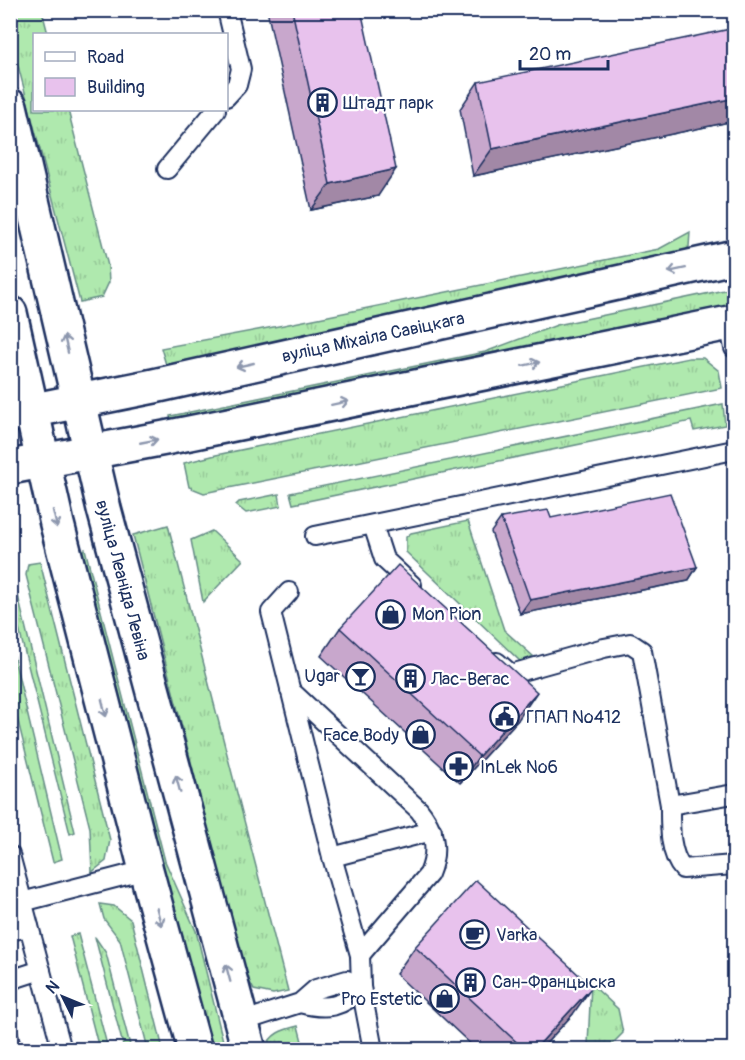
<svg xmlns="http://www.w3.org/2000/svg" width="745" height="1060" font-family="Pangolin,sans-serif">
<defs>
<pattern id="grass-tufts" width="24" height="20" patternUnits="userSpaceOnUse" patternTransform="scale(1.5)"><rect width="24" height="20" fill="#afe9ae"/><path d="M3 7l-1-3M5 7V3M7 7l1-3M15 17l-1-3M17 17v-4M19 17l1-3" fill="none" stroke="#96c898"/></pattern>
</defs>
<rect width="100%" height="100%" fill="#fff"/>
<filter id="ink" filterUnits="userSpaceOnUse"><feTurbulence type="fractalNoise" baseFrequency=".0167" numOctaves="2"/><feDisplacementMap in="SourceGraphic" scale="12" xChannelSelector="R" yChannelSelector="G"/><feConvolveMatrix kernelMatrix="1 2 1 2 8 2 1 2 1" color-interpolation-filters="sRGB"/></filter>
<g filter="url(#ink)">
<g fill="url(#grass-tufts)" stroke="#658c86" stroke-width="1.5">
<polygon points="10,11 42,11 48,34 34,34 34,110 68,110 108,266 109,282 102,297 80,302 11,39"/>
<polygon points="690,232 689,247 675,260 167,368 161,348 284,325 659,249"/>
<polygon points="734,288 734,309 172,423 170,416 485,352 557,325"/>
<polygon points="689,358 703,358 719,371 722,388 204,493 189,487 184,463 216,455"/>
<polygon points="723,404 725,425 694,431 691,421 293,504 290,493"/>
<polygon points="279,494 281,506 246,513 236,505 239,502"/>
<polygon points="468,521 504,630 533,656 521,662 406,552 406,537 411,533"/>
<polygon points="168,525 288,991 273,994 254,990 245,973 133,535"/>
<polygon points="212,531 243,560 203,602 191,540"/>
<polygon points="85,549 165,861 196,931 225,1049 204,1049 79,551"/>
<polygon points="40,562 110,840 106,861 92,872 90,828 26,575 28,564"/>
<polygon points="11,571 12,571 75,832 70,834 11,597"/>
<polygon points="11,645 62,859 53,862 11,693"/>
<polygon points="100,904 114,906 131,920 163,1049 148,1049 120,940 104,919"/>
<polygon points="78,934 108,1049 99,1049 70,936"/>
<polygon points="95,937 106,953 131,1049 124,1049"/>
<polygon points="591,984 618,1009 623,1033 607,1049 583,1050 588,1044"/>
<path d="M298 1026 304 1049H265C271 1033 282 1030 298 1026Z"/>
</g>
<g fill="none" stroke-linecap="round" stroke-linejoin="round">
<defs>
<g id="service">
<polyline points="226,97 237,85 241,69 227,10"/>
<polyline points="167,169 216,110"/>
<polyline points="729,323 734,348"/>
<polyline points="373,525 384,559 412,585"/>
<polyline points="315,536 734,450"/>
<polyline points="289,592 271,612 332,857 360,955 361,987 373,1050"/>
<polyline points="497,662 511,674 604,648 630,643 642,651 670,805"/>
<path d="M290 690 419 810C435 830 439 850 429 874L360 955"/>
<path d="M734 794 670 805C670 825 669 854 683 869L734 865"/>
<polyline points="10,855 62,1050"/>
<polyline points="332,857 432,831"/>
<polyline points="22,902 146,870"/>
<polyline points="10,931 29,927"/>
<polyline points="10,980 41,970"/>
<path d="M241 1022 300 1003 316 989 347 980 361 987C343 1008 327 1010 300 1003"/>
</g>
<g id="tertiary">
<polyline points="10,415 154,386 734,257"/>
<polyline points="10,467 165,438 734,322"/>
</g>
<g id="secondary">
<polyline points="10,106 104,509 249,1050"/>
<polyline points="10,313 57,524 146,870 195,1050"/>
</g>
</defs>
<use href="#service" stroke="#1b2f5e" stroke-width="22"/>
<use href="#tertiary" stroke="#1b2f5e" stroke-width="38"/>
<use href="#secondary" stroke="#1b2f5e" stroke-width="38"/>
<use href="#service" stroke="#fff" stroke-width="18"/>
<use href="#tertiary" stroke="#fff" stroke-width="33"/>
<use href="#secondary" stroke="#fff" stroke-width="33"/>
</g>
<g fill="#c8a7cc" stroke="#1b2f5e" stroke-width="1.5">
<polygon points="267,10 361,10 378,196 311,210"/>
<polygon points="478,82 734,121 473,176 460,109"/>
<polygon points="501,518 551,518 697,567 688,581 520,614 491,532"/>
<polygon points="340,628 518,720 460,783 321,656"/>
<polygon points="415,947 573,1014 540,1050 477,1050 396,974"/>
</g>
<g fill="#a288a6" stroke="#1b2f5e" stroke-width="1.5">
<polygon points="735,98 734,121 473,176 492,149"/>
<polygon points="396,169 378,196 311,210 330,184"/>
<polygon points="697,567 688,581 520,614 530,600"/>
<polygon points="537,692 518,720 460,783 479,756"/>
<polygon points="592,987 573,1014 540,1050 534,1050"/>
</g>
<g fill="#e8c2ed" stroke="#1b2f5e" stroke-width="1.5">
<polygon points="292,10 361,10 396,169 330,184"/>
<polygon points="735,28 735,98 492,149 478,82"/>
<polygon points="670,493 697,567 530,600 501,518 548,510 551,518"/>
<polygon points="398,565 537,692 479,756 340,628"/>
<polygon points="476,880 592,987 534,1050 525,1050 415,947"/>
<polygon points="12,1007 22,1050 10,1050 10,1008"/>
</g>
<defs><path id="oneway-shaft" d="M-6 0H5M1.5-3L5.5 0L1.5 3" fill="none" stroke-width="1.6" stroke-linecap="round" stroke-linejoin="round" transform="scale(1.5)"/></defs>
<g stroke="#8d97ae">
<use href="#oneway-shaft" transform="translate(677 270) rotate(168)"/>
<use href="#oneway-shaft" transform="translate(66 344) rotate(-103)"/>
<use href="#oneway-shaft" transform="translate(531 364) rotate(-12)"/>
<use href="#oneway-shaft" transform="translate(245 365) rotate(167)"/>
<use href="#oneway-shaft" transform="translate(340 403) rotate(-12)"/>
<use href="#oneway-shaft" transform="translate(149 441) rotate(-11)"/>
<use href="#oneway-shaft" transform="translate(55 519) rotate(77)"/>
<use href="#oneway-shaft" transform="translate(104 708) rotate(76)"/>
<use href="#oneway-shaft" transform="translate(178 784) rotate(-105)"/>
<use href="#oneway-shaft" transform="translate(159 917) rotate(75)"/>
<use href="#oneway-shaft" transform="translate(228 973) rotate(-105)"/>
</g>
</g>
<defs>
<symbol id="building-ring" viewBox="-11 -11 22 22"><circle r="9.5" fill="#fff" stroke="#1b2f5e" stroke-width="1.5"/><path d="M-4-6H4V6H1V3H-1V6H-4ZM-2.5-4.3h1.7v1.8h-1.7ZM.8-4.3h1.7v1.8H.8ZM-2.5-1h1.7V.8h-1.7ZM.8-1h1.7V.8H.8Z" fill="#1b2f5e"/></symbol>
<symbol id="shop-ring" viewBox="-11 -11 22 22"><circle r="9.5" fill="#fff" stroke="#1b2f5e" stroke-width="1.5"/><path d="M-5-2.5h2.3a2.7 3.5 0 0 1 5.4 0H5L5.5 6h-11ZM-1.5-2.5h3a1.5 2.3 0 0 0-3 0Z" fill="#1b2f5e"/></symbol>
<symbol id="bar-ring" viewBox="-11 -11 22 22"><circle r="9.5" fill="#fff" stroke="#1b2f5e" stroke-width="1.5"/><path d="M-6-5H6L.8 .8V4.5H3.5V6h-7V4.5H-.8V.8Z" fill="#1b2f5e"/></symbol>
<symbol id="civic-ring" viewBox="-11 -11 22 22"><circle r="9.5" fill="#fff" stroke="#1b2f5e" stroke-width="1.5"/><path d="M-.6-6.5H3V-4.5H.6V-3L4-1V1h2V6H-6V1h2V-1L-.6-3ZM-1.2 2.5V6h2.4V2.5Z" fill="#1b2f5e"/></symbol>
<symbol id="pharmacy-ring" viewBox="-11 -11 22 22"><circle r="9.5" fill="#fff" stroke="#1b2f5e" stroke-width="1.5"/><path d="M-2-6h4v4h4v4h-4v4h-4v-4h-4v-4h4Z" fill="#1b2f5e"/></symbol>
<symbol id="cafe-ring" viewBox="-11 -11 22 22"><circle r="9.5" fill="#fff" stroke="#1b2f5e" stroke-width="1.5"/><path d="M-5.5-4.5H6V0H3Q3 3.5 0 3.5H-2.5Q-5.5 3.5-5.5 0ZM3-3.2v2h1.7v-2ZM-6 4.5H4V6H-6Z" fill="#1b2f5e"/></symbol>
</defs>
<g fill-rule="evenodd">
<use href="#building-ring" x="306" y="86" width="33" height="33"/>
<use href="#shop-ring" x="374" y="598" width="33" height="33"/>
<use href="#bar-ring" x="344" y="660" width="33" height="33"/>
<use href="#building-ring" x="394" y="662" width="33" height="33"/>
<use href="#civic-ring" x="488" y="700" width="33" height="33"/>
<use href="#shop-ring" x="404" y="718" width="33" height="33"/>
<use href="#pharmacy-ring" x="442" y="750" width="33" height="33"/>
<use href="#cafe-ring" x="458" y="918" width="33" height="33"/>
<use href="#building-ring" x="454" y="966" width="33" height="33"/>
<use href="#shop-ring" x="428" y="982" width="33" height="33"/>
</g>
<g text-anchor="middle" stroke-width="4.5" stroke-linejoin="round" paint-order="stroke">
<g font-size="18" fill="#1b2f5e" stroke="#fff" text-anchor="start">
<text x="343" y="109">Штадт парк</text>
<text x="412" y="620">Mon Pion</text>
<text x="340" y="682" text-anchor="end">Ugar</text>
<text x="431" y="685">Лас-Вегас</text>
<text x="526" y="723">ГПАП №412</text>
<text x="399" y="741" text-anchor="end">Face Body</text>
<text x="480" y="773">InLek №6</text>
<text x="496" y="941">Varka</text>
<text x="492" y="988">Сан-Францыска</text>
<text x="423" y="1005" text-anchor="end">Pro Estetic</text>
</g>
<g font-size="18" fill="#1b2f5e" stroke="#fff">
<text transform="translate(373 337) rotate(-12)" y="6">вуліца Міхаіла Савіцкага</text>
<text transform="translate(123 580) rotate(75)" y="6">вуліца Леаніда Левіна</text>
</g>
</g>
<rect width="745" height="1060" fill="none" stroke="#fff" stroke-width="36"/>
<rect x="18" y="18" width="709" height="1024" fill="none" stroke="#1b2f5e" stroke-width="2" filter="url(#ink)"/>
<rect x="33" y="33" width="195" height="78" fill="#ffffff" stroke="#a4acbf" stroke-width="1.5"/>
<rect x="45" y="52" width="30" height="9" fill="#ffffff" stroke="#a4acbf" stroke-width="1.5"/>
<text x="87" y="63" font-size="18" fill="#1b2f5e">Road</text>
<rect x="45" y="78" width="30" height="18" fill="#e8c2ed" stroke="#a4acbf" stroke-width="1.5"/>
<text x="87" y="93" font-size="18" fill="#1b2f5e">Building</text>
<g transform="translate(63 997) rotate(313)" stroke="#ffffff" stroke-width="4.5" paint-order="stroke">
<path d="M0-4.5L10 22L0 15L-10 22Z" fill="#1b2f5e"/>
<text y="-9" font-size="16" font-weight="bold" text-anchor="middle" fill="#1b2f5e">N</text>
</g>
<path d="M520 60v9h88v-9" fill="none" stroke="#1b2f5e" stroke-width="3"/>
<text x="529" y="60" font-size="18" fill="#1b2f5e" stroke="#ffffff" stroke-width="4.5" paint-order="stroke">20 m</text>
</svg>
